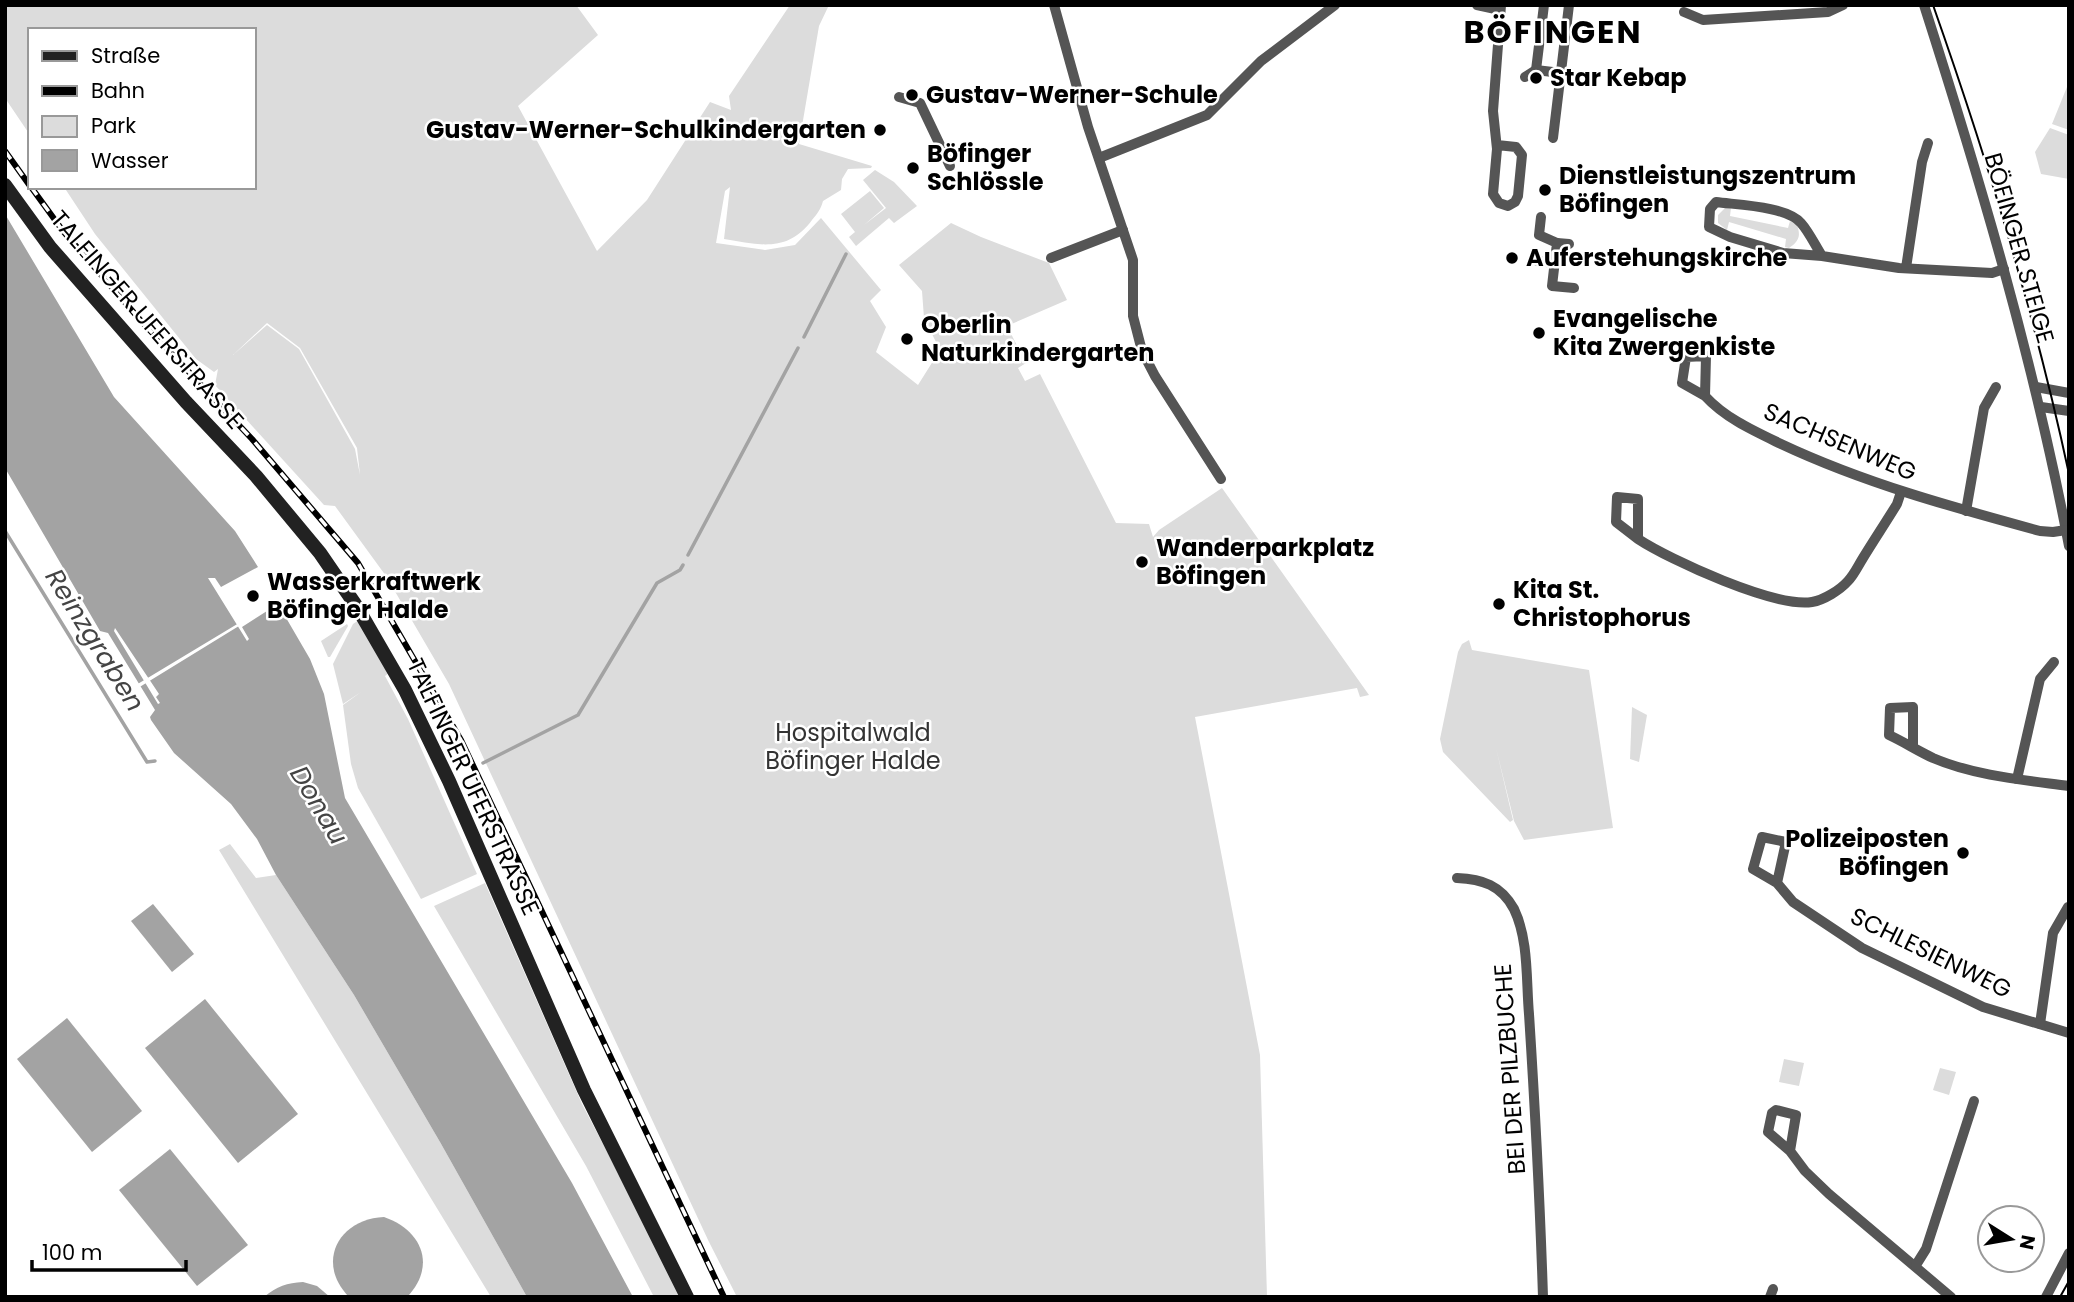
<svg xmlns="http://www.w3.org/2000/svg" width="2074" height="1302" font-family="Poppins,sans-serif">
<rect width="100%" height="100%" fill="#fff"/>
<g fill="#dcdcdc" fill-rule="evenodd">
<path d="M5 5H576L598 35 518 106 597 251 647 200 710 102 731 110 729 96 790 5H829L819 26 799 144 872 166 871 168 848 169 842 179 841 190 823 201C821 209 817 214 812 220 788 253 759 245 724 239L730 187 725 191 716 243 765 250 795 245 821 218 881 290 870 301 886 327 876 352 918 385 940 350 924 318 922 291 899 265 951 223 981 237 1049 263 1067 300 1007 326 1026 363 1018 368 1025 381 1040 374 1116 523 1149 524 1153 537 1159 530 1222 488 1369 695 1360 697 1357 688 1195 717 1260 1055 1267 1297H737L709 1242 449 684 386 576 335 506 324 505 215 385 218 369 214 372 196 359 95 234 64 187H254V30H30V135L5 98ZM267 323 300 348 357 448 360 475 355 449 299 349 267 325 233 355Z"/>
<polygon points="2069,82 2069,130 2052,124"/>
<polygon points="2050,128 2069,135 2069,179 2041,174 2035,152"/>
<polygon points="875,170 894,182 917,206 894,223 889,218 856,246 849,237 855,232 841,214 870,191 884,208 864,225 886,208 863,180"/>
<path d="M1725 208H1731L1730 216 1788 228 1790 221 1797 225C1801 236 1799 241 1789 248L1785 247 1786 239 1729 222 1727 230 1718 223V215Z"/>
<polygon points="359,620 391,671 385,676 408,719 477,874 421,899 358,788 351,764 343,705 361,692 343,704 333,664 353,624"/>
<polygon points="347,624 348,626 330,657 328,657 321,641"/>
<polygon points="1469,640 1472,650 1589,670 1613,828 1524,840 1514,821 1496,748 1513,820 1510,822 1443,752 1440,739 1458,652 1462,644"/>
<polygon points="1632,707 1647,715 1639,762 1630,759"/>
<polygon points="230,844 256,878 276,875 354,995 440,1142 527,1297 491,1297 219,850"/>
<polygon points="485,883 582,1104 683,1297 654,1297 586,1166 434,906"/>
<polygon points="1784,1059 1804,1063 1799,1086 1779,1082"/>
<polygon points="1940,1068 1956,1072 1949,1095 1933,1090"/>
</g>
<g fill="#a3a3a3" fill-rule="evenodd">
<path d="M5 214 114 397 235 531 258 567 221 587 215 578H208L247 641 249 639 242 627 278 604 310 659 324 694 345 798 572 1183 633 1297H527L440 1142 354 995 276 875 257 839 231 804 174 753 151 720 150 717 155 710 108 633 100 631 5 468ZM115 628 159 694 156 697 160 703 158 704 114 631Z"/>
<polygon points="153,904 194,954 172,972 131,921"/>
<polygon points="205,999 298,1114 238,1163 145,1048"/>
<polygon points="67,1018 142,1111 92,1152 17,1059"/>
<polygon points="170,1149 248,1245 197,1286 119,1190"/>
<path d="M384 1217C422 1230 437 1266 407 1297H349C315 1262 339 1219 384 1217Z"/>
<path d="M303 1282 317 1286 330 1297H264C277 1286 287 1283 303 1282Z"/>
</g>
<polygon fill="#fff" points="277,600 283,604 281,606 278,602 138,688 137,686 136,685"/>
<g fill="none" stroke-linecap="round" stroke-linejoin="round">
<g stroke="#a3a3a3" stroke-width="3.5">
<polyline points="804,337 846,254"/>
<polyline points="5,531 147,762 155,761"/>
<polyline points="688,555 798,348"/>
<polyline points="483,763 578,715 657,583 680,570 683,565"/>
</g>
<g stroke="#555" stroke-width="10">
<polyline points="1054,5 1088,127 1133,260 1133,316 1142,351 1155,376 1221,479"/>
<polyline points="1477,5 1500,10"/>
<path d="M1924 5C1981 183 2034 362 2069 546"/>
<polyline points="1684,12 1703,20 1828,12 1843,5"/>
<polyline points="1536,70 1544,5"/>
<polyline points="1525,77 1536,70 1561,73"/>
<polyline points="899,97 920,103 950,166"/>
<polyline points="1553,138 1569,5"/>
<polyline points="1497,145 1516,147 1522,155 1518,196 1515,202 1508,206 1499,203 1493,194 1497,149 1493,111 1501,5"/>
<polyline points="1099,158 1207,115 1261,61 1335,5"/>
<polyline points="1541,217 1539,235 1557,243 1552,286 1574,288"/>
<polyline points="1557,243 1569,244"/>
<path d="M1822 256C1815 245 1809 232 1801 223 1786 206 1738 205 1716 202L1710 209 1709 227 1730 237 1783 253 1822 256 1899 268 1992 273 2004 269"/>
<polyline points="1051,258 1123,230"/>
<polyline points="1537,261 1555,263"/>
<polyline points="1906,268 1922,162 1928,143"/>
<polyline points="2036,387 2069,393"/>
<path d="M1705 396 1682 383 1686 357 1706 356 1705 396C1725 418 1754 431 1781 444 1864 483 1952 507 2040 531L2053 532 2066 530"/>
<polyline points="2041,407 2069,411"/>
<polyline points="1966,511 1984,408 1996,387"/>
<path d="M1638 539 1616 522 1617 497 1638 499V539C1670 560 1775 608 1812 602 1824 600 1840 590 1848 581 1854 575 1858 566 1863 558 1874 540 1886 522 1897 504L1901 492"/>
<path d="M1913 745V707L1890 708 1889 735C1904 742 1918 751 1933 758 1975 776 2024 780 2069 786"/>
<polyline points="2017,779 2040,679 2054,662"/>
<path d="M1457 878C1482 879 1501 885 1514 909 1529 940 1526 981 1529 1014 1535 1108 1540 1203 1543 1297"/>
<polyline points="1777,883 1753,869 1762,837 1786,842 1777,883 1793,902 1862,948 1983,1007 2069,1033"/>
<polyline points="2040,1024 2053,933 2068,907"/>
<polyline points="1790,1151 1796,1115 1776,1110 1772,1113 1768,1132 1790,1151 1805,1171 1829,1194 1951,1297"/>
<polyline points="1916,1265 1926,1249 1974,1101"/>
<polyline points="1770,1297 1773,1289"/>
<polyline points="2046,1297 2069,1253"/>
</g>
<polyline stroke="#222" stroke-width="14" points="5,185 50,247 186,402 256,476 320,553 357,607 405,690 449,781 584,1090 687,1297"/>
<g stroke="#000" stroke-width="2">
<path d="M1933 5C1987 158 2035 315 2069 474"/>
<polyline points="2060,1297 2069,1281"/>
</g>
<defs>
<g id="rail">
<polyline points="5,151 30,186"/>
<polyline points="31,187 63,231 142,322 252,439 358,563 461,740 724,1297"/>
</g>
</defs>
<use href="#rail" stroke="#000" stroke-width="6"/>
<use href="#rail" stroke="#fff" stroke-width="3.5" stroke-dasharray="10" stroke-linecap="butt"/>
</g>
<g fill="#000" stroke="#fff" stroke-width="2.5">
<circle cx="1536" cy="78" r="7"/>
<circle cx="912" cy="95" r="7"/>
<circle cx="880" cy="130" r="7"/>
<circle cx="913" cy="168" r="7"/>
<circle cx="1545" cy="190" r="7"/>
<circle cx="1512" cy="258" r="7"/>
<circle cx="1539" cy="333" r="7"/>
<circle cx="907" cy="339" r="7"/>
<circle cx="1142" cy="562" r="7"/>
<circle cx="253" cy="596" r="7"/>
<circle cx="1499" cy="604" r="7"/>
<circle cx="1963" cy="853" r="7"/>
</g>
<g text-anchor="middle" stroke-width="5" stroke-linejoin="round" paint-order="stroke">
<g font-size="24" font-weight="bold" fill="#000" stroke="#fff" text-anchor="start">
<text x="1550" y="86">Star Kebap</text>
<text x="926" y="103">Gustav-Werner-Schule</text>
<text x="866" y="138" text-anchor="end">Gustav-Werner-Schulkindergarten</text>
<text x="927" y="162">Böfinger<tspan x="927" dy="28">Schlössle</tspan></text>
<text x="1559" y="184">Dienstleistungszentrum<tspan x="1559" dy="28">Böfingen</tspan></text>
<text x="1526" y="266">Auferstehungskirche</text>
<text x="1553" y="327">Evangelische<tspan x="1553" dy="28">Kita Zwergenkiste</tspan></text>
<text x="921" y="333">Oberlin<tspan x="921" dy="28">Naturkindergarten</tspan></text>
<text x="1156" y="556">Wanderparkplatz<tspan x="1156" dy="28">Böfingen</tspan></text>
<text x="267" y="590">Wasserkraftwerk<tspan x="267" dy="28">Böfinger Halde</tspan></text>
<text x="1513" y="598">Kita St.<tspan x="1513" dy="28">Christophorus</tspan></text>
<text x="1949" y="847" text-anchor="end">Polizeiposten<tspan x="1949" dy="28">Böfingen</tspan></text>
</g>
<g font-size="24" fill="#000" stroke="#fff">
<text transform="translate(2019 248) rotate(74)" y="8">BÖFINGER STEIGE</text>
<text transform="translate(147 320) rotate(49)" y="8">TALFINGER UFERSTRASSE</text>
<text transform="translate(1840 442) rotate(23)" y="8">SACHSENWEG</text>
<text transform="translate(473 787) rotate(65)" y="8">TALFINGER UFERSTRASSE</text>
<text transform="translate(1931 953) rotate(26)" y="8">SCHLESIENWEG</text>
<text transform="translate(1510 1069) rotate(-94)" y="8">BEI DER PILZBUCHE</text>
</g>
<g font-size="24" fill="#333" stroke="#fff">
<text x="853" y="741">Hospitalwald<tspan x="853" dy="28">Böfinger Halde</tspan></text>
</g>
<g font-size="26" font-style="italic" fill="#444" stroke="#fff">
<text transform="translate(95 640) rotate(58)" y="9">Reinzgraben</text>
<text transform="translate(319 805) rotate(59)" y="9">Donau</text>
</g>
<g font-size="32" font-weight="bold" letter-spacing="2" fill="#000" stroke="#fff">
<text x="1553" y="43">BÖFINGEN</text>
</g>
</g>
<rect width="2074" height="1302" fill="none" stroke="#000000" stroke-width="14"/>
<rect x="28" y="28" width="228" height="161" fill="#ffffff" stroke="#999999" stroke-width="2"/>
<rect x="42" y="51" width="35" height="10" fill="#222222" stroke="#999999" stroke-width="2"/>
<text x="91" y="63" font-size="21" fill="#000000">Straße</text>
<rect x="42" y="86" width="35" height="10" fill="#000000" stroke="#999999" stroke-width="2"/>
<text x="91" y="98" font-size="21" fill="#000000">Bahn</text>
<rect x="42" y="116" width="35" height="21" fill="#dcdcdc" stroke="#999999" stroke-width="2"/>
<text x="91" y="133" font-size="21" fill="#000000">Park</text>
<rect x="42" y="150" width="35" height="21" fill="#a3a3a3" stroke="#999999" stroke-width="2"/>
<text x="91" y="168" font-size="21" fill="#000000">Wasser</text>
<g transform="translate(2011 1239) rotate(101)"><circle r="33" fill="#ffffff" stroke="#999999" stroke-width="2"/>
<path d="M0-5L12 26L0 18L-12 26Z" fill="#000000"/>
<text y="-10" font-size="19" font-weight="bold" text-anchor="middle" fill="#000000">N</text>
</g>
<path d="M32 1260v10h154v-10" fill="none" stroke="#000000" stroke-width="3.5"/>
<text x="42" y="1260" font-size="21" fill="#000000" stroke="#ffffff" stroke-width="5" paint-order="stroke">100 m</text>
</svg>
